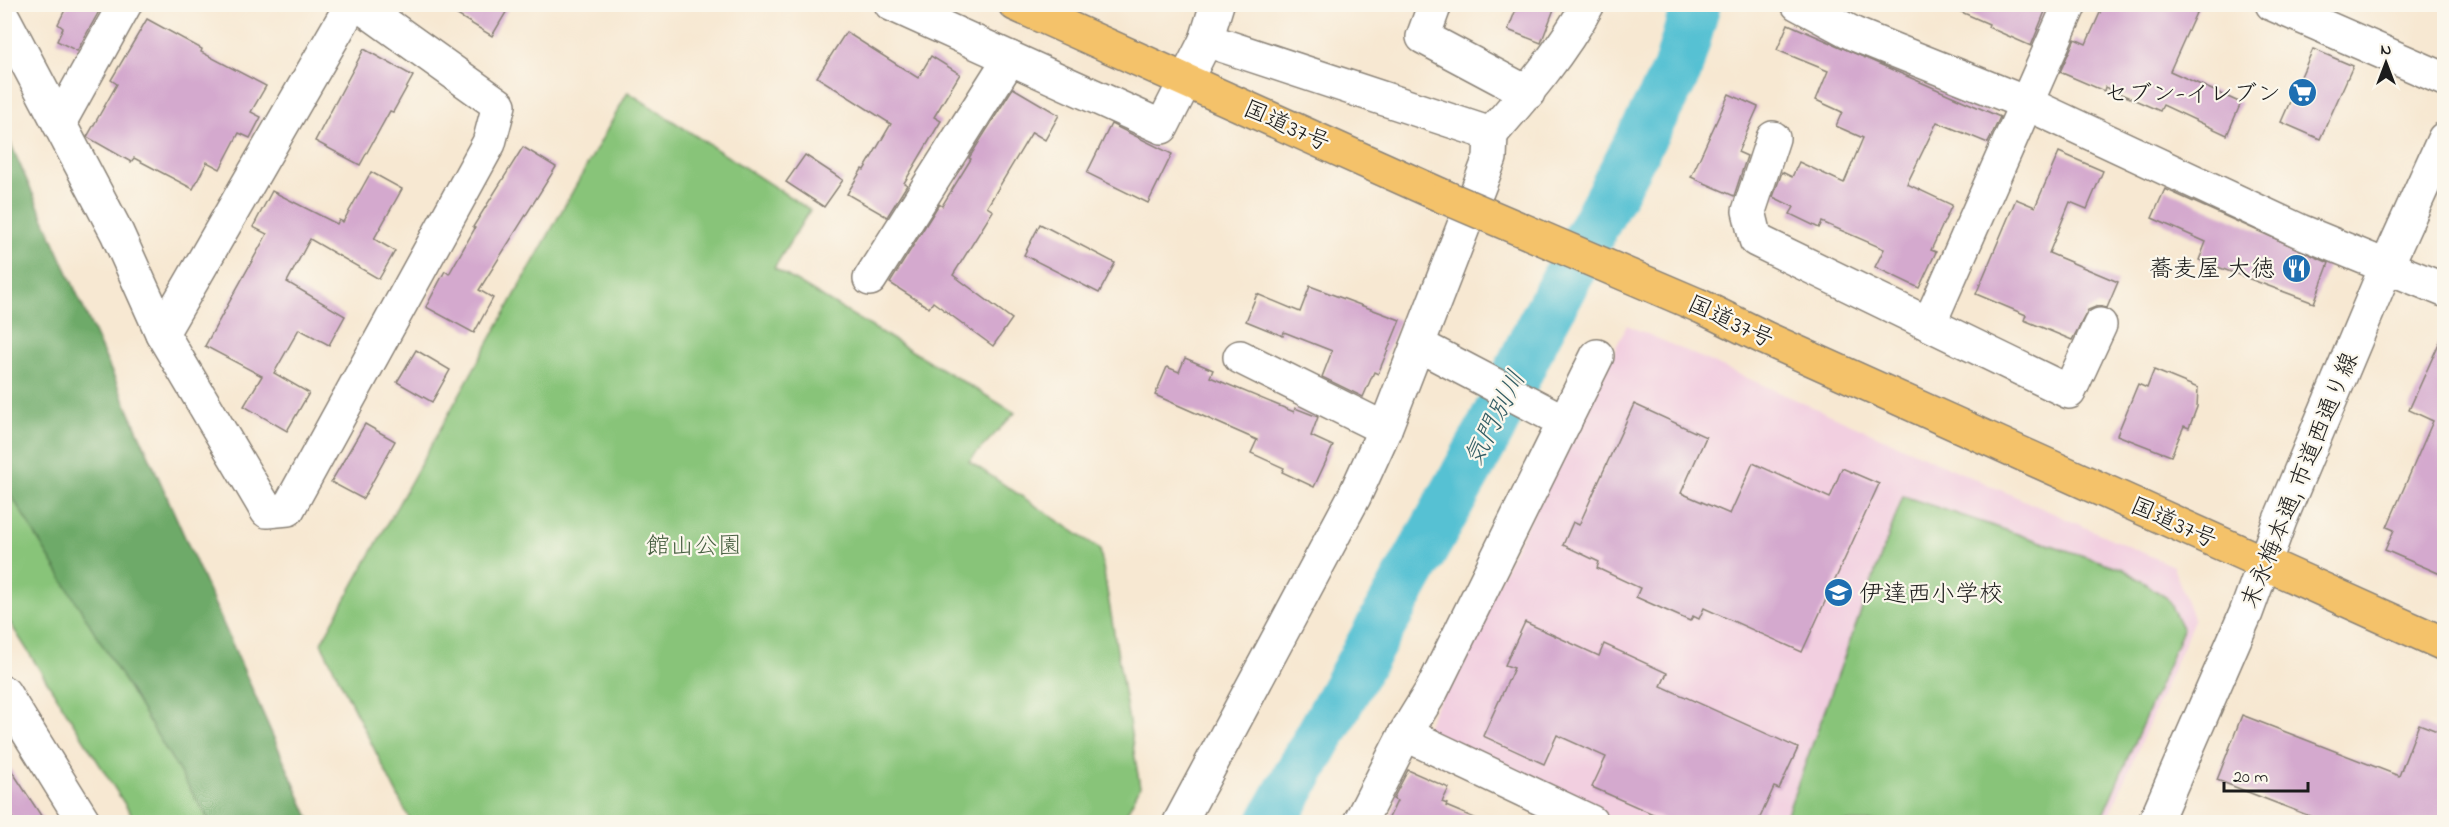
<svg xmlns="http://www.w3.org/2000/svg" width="2449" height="827" font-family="'Indie Flower','Klee One',sans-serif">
<rect width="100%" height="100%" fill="#fbf7ec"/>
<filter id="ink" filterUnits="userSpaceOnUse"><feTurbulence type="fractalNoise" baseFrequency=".0167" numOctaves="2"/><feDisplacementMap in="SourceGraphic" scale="12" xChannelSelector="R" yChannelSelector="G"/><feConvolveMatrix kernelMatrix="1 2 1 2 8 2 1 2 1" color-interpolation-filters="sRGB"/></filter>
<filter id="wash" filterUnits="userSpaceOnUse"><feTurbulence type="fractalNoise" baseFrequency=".008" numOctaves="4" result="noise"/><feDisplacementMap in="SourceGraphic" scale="24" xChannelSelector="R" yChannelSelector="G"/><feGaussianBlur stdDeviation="1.35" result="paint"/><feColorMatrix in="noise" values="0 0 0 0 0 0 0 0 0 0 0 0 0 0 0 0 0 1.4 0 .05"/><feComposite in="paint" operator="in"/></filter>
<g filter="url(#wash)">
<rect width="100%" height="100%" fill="#f7e8d2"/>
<polygon fill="#f2cfe0" points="1627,325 2173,566 2194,620 2106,822 1610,822 1422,735"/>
<g fill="#88c479" stroke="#52704a" stroke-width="1.5">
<polygon points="628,92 810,210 774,268 1015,413 969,461 1100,549 1140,787 1122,822 411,822 321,643"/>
<polygon points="4,477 221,822 136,822 5,615"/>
<polygon points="1903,496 2123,569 2167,598 2183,630 2100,822 1784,822"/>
</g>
<polygon fill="#6eaa69" stroke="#456342" stroke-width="1.5" points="4,131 5,131 311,822 210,822 5,485"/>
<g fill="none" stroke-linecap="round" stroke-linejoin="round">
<polyline stroke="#57c1d3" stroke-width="50" points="1272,822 1490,430 1536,335 1677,71 1696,4"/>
</g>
<g id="blocks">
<g fill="#d4a9ce">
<polygon points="68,4 103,4 77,51 57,41 63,28 58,24"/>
<polygon points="439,4 511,4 492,36"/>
<polygon points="1518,4 1556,4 1541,43 1508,30"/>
<polygon points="1943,4 2048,4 2031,46 1988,27 1989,24"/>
<polygon points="2104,4 2200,4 2170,71 2241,103 2227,135 2163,105 2160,111 2105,87 2104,91 2060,72 2075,39 2086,44"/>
<polygon points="147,19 202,49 201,52 266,86 251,112 261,117 250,138 239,133 220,169 207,162 193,189 134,158 131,162 87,137 117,84 111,80"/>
<polygon points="1788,24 2000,117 1988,143 1937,122 1907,184 1952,205 1931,250 1936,252 1919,288 1875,267 1884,249 1822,222 1819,228 1790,214 1794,207 1773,197 1782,172 1792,177 1799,162 1844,183 1863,138 1836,126 1842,112 1816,100 1828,71 1777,50"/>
<polygon points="846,32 918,78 931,56 960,74 934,117 941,121 904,183 907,185 887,217 847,194 862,169 864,170 891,124 817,77"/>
<polygon points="364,49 413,76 393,112 390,111 360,165 315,141"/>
<polygon points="2313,49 2353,66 2320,139 2281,122"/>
<polygon points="1013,88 1059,115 1045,140 1032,132 987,207 993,211 953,275 1012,319 993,346 933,302 929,308 890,283 939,204 942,206 971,159 969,158"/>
<polygon points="1729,94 1758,107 1738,152 1747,156 1734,196 1691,177"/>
<polygon points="1111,124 1172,154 1148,203 1087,173"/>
<polygon points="523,147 556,167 479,290 493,298 474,333 426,307 445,271 449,274 475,228 473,227"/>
<polygon points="2059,152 2103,171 2087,209 2070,202 2049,253 2118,282 2107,308 2098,306 2088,310 2072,340 2024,320 2026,315 1976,294 2016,199 2035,207"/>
<polygon points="805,155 843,180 824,207 786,182"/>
<polygon points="371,172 402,189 374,239 395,251 379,279 310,239 287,282 345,316 329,345 299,329 274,373 309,393 287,431 244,406 262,376 205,346 267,234 253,227 272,191 337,224 339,220 343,222"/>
<polygon points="2165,189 2329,263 2314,303 2199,260 2206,242 2152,218"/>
<polygon points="1040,224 1115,263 1099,293 1024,255"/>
<polygon points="1310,286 1400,320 1378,374 1374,372 1363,397 1322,377 1332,351 1284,332 1283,336 1246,321 1257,294 1300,312"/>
<polygon points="2445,330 2445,576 2385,550 2394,530 2387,527 2433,421 2409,410"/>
<polygon points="416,350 450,370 432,402 397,382"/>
<polygon points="1185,358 1213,370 1210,377 1294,412 1295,408 1318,417 1311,436 1333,446 1314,487 1282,472 1284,468 1251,453 1257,440 1155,395 1167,367 1179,372"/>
<polygon points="2154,370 2198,388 2197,407 2189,428 2184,426 2171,456 2117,435 2138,384 2147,388"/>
<polygon points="1634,404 1706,437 1681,493 1730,514 1753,463 1830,498 1842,468 1879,484 1802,652 1704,608 1699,619 1693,616 1690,621 1636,597 1640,588 1597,568 1599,562 1563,545 1573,522 1579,525"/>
<polygon points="365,424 395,441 363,499 331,482"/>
<polygon points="1525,622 1599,656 1604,644 1667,673 1661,686 1798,748 1779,789 1774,787 1758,822 1671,822 1592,787 1606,757 1557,735 1544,764 1483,736 1514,668 1505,665"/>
<polygon points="2242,715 2399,776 2419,724 2445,734 2445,822 2325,822 2217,780"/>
<polygon points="4,759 38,811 45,822 15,822 4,806"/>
<polygon points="1408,770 1449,788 1442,802 1447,804 1446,806 1484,822 1387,822 1397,801 1393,799"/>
</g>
</g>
</g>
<g filter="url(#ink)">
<use href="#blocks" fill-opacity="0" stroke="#8a8277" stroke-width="1.5"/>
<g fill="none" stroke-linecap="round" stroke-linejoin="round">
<defs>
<g id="minor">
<polyline points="891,4 1162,127 1206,40 1217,4"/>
<polyline points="1435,4 1423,37 1528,93"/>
<polyline points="1798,4 1854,34 2026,103 2300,231 2444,290"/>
<polyline points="2272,4 2444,79"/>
<polyline points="4,19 117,233 162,333 267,511 288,509 489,143 499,105 358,4"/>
<path d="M1206 40 1491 134C1527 93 1562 52 1588 4"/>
<polyline points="59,123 125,4"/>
<polyline points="1773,138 1749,211 1756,240 2069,392 2100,325"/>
<polyline points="870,279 1010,58"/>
<polyline points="1929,324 2070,4"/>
<polyline points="162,333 352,4"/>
<polyline points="1417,347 1430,351 1565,422"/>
<polyline points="1240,357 1385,429"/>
<polyline points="4,693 84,822"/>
<polyline points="1405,734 1591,822"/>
<polyline points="1180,822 1354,497 1385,429 1490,158 1491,134"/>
<polyline points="1360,822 1405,734 1432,690 1597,356"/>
<polyline points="2155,822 2246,613 2280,520 2387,265 2444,139"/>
</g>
<g id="highway">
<polyline points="1015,4 1445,197"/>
<polyline points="1700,306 1765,338 2444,644"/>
</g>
</defs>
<use href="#minor" stroke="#8a8277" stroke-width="36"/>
<use href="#highway" stroke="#8a8277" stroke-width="36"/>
<use href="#minor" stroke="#fff" stroke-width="33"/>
<use href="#highway" stroke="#f4c26a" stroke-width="33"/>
<defs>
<polyline id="highway-bridge" points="1445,197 1700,306"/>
</defs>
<use href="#highway-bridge" stroke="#8a8277" stroke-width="36" stroke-linecap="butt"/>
<use href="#highway-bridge" stroke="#f4c26a" stroke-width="33"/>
</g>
</g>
<defs>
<symbol id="supermarket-disc" viewBox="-11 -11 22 22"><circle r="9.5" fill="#1f6fb2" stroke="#fbf7ec"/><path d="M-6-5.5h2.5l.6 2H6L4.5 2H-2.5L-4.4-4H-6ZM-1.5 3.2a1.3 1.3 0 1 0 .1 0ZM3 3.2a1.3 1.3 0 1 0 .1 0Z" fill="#fff"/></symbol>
<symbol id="restaurant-disc" viewBox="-11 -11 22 22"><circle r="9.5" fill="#1f6fb2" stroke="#fbf7ec"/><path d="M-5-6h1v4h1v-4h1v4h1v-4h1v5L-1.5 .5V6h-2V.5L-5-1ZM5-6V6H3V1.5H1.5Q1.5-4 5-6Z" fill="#fff"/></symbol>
<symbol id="school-disc" viewBox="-11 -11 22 22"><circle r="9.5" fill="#1f6fb2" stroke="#fbf7ec"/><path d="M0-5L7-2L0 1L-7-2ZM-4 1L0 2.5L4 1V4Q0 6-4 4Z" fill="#fff"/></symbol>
</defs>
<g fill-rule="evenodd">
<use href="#supermarket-disc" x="2286" y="76" width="33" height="33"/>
<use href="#restaurant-disc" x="2280" y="252" width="33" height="33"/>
<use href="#school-disc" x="1822" y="576" width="33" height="33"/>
</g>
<g text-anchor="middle" stroke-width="4.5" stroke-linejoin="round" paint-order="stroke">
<g font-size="24" fill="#1c1c1c" stroke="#fbf7ec" text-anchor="end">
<text x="2281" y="101">セブン-イレブン</text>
<text x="2275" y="276">蕎麦屋 大徳</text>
<text x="1859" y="601" text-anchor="start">伊達西小学校</text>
</g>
<g font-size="24" fill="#1c1c1c" stroke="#fbf7ec">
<text transform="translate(1287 125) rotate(24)" y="8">国道37号</text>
<text transform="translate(1731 321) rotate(25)" y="8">国道37号</text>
<text transform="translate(2299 480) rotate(-68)" y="8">末永梅本通, 市道西通り線</text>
<text transform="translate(2174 522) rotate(24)" y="8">国道37号</text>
</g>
<g font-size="24" fill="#475f41" stroke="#fbf7ec">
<text x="694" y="553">館山公園</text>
</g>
<g font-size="26" font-style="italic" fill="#345e65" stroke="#fbf7ec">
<text transform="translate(1494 418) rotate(-63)" y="9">気門別川</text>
</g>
</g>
<rect width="2449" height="827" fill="none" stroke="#fbf7ec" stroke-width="24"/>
<g transform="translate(2386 63)" stroke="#fbf7ec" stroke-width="4.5" paint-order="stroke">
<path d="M0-4.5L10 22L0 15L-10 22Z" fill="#1c1c1c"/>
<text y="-9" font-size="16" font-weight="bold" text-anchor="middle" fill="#1c1c1c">N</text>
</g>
<path d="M2224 782v9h84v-9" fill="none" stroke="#1c1c1c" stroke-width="3"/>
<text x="2233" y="782" font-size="18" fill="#1c1c1c" stroke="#fbf7ec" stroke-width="4.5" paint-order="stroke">20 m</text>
</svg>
